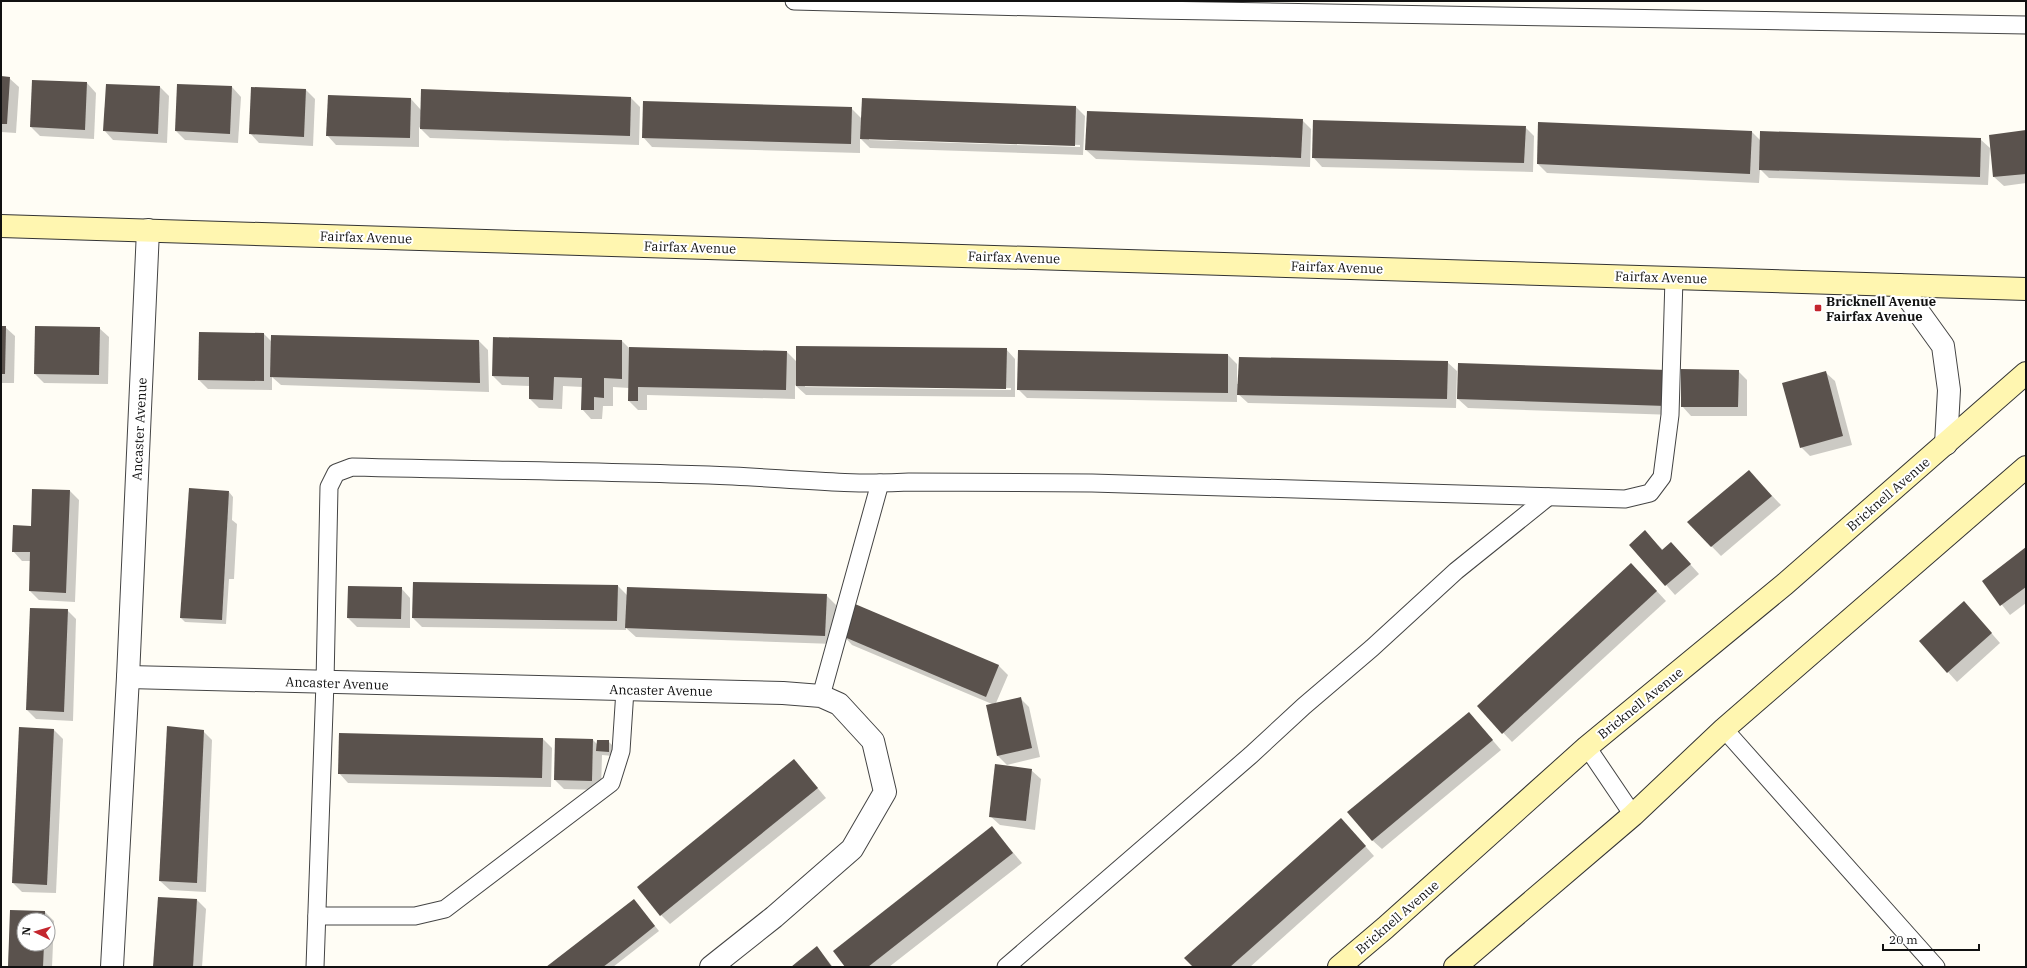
<svg xmlns="http://www.w3.org/2000/svg" width="2027" height="968" font-family="'IBM Plex Serif',serif">
<rect width="100%" height="100%" fill="#fffdf5"/>
<g fill="#0003" fill-rule="evenodd">
<polygon points="1,77 9,78 19,87 16,133 1,132"/>
<polygon points="87,83 96,93 94,139 40,136 31,127"/>
<polygon points="107,85 160,87 169,96 167,143 113,140 104,130"/>
<polygon points="178,85 232,87 241,97 238,143 185,140 176,131"/>
<polygon points="306,90 315,99 313,146 259,143 250,133"/>
<polygon points="631,98 640,107 639,145 430,138 419,127 419,147 336,145 327,135 411,99 421,110"/>
<path d="M1076 107 1085 116 1083 155 870 148 860 138V153L652 147 643 137 851 108 862 119ZM869 138 1080 145V147L869 140Z"/>
<polygon points="1302,120 1311,129 1310,167 1096,159 1086,150"/>
<polygon points="1539,123 1752,132 1761,141 1980,139 1990,148 1988,185 1769,178 1760,169 1759,183 1547,173 1538,164"/>
<polygon points="1525,127 1534,136 1533,172 1322,167 1313,157"/>
<polygon points="2026,132 2026,183 2004,186 1994,177"/>
<polygon points="1,327 5,327 15,336 14,383 1,383"/>
<polygon points="99,328 109,337 108,384 44,383 35,374"/>
<polygon points="264,334 272,342 272,336 479,341 488,350 489,392 281,385 272,377 272,390 208,389 199,380"/>
<path d="M622 341 630 349 787 352 797 362 1006 349 1015 359V397L806 395 795 385V399L647 395V410H638L629 401V388L613 387V406H603L602 419H591L582 409 583 387 563 386 562 409 539 408 530 399V386L502 385 493 376ZM805 385 1011 388V390L805 387Z"/>
<polygon points="1228,355 1237,364 1237,384 1447,362 1457,371 1456,408 1248,403 1237,393 1237,402 1027,398 1018,389"/>
<polygon points="1666,371 1675,415 1468,408 1458,399"/>
<polygon points="1738,371 1747,380 1747,416 1691,416 1682,406"/>
<polygon points="1825,372 1835,381 1852,445 1810,456 1801,447"/>
<polygon points="1758,481 1781,505 1721,556 1688,522"/>
<polygon points="70,491 79,500 75,602 39,600 30,591 31,561 22,561 13,551 32,527"/>
<polygon points="229,492 233,497 232,520 237,524 234,579 229,579 226,624 185,622 181,618"/>
<polygon points="1645,532 1663,550 1671,543 1699,574 1675,595 1631,545"/>
<polygon points="2026,548 2026,603 2010,615 1983,581"/>
<polygon points="1640,573 1666,601 1512,742 1478,706"/>
<polygon points="618,586 628,596 826,595 836,605 834,644 636,637 626,628 626,630 422,627 413,618"/>
<polygon points="401,588 410,598 410,628 357,627 348,618"/>
<polygon points="856,605 999,666 1008,675 996,703 1020,698 1029,707 1040,757 1007,765 998,756 992,704 852,645 843,635"/>
<polygon points="67,610 76,619 73,721 36,719 27,710"/>
<polygon points="1973,612 2000,643 1957,682 1948,672"/>
<polygon points="1469,713 1501,750 1382,849 1372,840"/>
<polygon points="20,728 54,730 63,739 56,893 22,892 13,883"/>
<polygon points="203,731 212,740 206,892 170,890 160,881"/>
<polygon points="543,739 552,748 551,787 348,783 339,773"/>
<polygon points="593,740 598,745 608,741 613,746 613,756 602,755 601,790 564,789 555,780"/>
<polygon points="794,760 826,798 670,924 661,915"/>
<polygon points="1031,770 1041,779 1035,830 1000,825 990,816"/>
<polygon points="992,828 1022,863 889,967 846,967"/>
<polygon points="1350,829 1374,856 1250,967 1194,967"/>
<polygon points="197,900 206,909 202,967 154,967"/>
<polygon points="634,900 659,931 613,967 548,967"/>
<path d="M11 911 45 912 54 921 52 967H8ZM24 920H48V944H24Z"/>
<polygon points="817,947 833,967 792,967"/>
</g>
<g fill="#5a524d">
<polygon points="1,76 10,77 7,124 1,124"/>
<polygon points="32,80 87,82 85,130 30,127"/>
<polygon points="106,84 160,86 158,134 103,131"/>
<polygon points="177,84 232,86 230,134 175,131"/>
<polygon points="251,87 306,89 304,137 249,134"/>
<polygon points="421,89 631,97 630,136 420,129"/>
<polygon points="328,95 411,98 410,138 326,136"/>
<polygon points="862,98 1076,106 1075,146 860,139"/>
<polygon points="643,101 852,107 851,144 642,138"/>
<polygon points="1087,111 1303,119 1301,158 1085,150"/>
<polygon points="1313,120 1526,126 1524,163 1312,158"/>
<polygon points="1538,122 1752,131 1750,174 1537,164"/>
<polygon points="2026,130 2026,174 1993,177 1989,135"/>
<polygon points="1760,131 1981,138 1980,177 1759,170"/>
<polygon points="1,326 6,326 5,374 1,374"/>
<polygon points="35,326 100,327 99,375 34,374"/>
<polygon points="199,332 264,333 264,381 198,380"/>
<polygon points="271,335 479,340 480,383 270,377"/>
<polygon points="493,337 622,340 622,379 604,378 604,398 594,397 594,410 581,410 582,378 554,377 553,400 529,399 529,377 492,376"/>
<polygon points="796,346 1007,348 1006,389 796,386"/>
<polygon points="629,347 787,351 786,390 638,387 638,401 628,401"/>
<polygon points="1018,350 1228,354 1228,393 1017,390"/>
<polygon points="1239,357 1448,361 1447,399 1237,395"/>
<polygon points="1458,363 1667,370 1666,406 1457,399"/>
<polygon points="1681,369 1739,370 1738,407 1681,407"/>
<polygon points="1826,371 1843,436 1800,448 1782,383"/>
<polygon points="1749,470 1772,496 1711,547 1687,522"/>
<polygon points="189,488 229,491 222,620 180,618"/>
<polygon points="32,489 70,490 66,593 29,591 30,552 12,552 13,525 31,526"/>
<polygon points="1645,530 1662,550 1671,542 1691,564 1665,586 1629,545"/>
<polygon points="2026,547 2026,587 2000,606 1982,581"/>
<polygon points="1631,563 1657,591 1502,734 1477,706"/>
<polygon points="413,582 618,585 617,621 412,618"/>
<polygon points="348,586 402,587 401,619 347,618"/>
<polygon points="627,587 827,594 825,636 625,628"/>
<polygon points="1964,601 1992,633 1947,673 1919,641"/>
<polygon points="855,604 999,665 986,697 842,636"/>
<polygon points="30,608 68,609 64,712 26,710"/>
<polygon points="1021,697 1032,748 997,756 986,705"/>
<polygon points="1469,712 1493,740 1372,841 1347,812"/>
<polygon points="167,726 204,730 197,883 159,881"/>
<polygon points="19,727 54,729 47,885 12,883"/>
<polygon points="339,733 543,738 542,778 338,774"/>
<polygon points="555,738 593,739 592,781 554,780"/>
<polygon points="597,740 609,740 609,752 596,751"/>
<polygon points="794,759 818,788 660,916 637,887"/>
<polygon points="995,764 1032,769 1026,821 989,817"/>
<polygon points="1341,818 1366,846 1230,967 1193,967 1184,958"/>
<polygon points="992,826 1013,853 868,967 845,967 833,951"/>
<polygon points="158,897 197,899 193,967 153,967"/>
<polygon points="634,899 655,926 615,958 603,967 546,967"/>
<polygon points="10,910 45,911 45,920 24,920 24,944 44,944 43,967 8,967"/>
<polygon points="817,946 832,967 791,967 797,962"/>
</g>
<g fill="none" stroke-linecap="round" stroke-linejoin="round">
<defs>
<g id="lane">
<polyline points="794,1 1152,10 2026,25"/>
<polyline points="821,696 880,483"/>
<polyline points="1724,729 1936,967"/>
<polyline points="1587,747 1633,815"/>
<polyline points="317,916 415,916 445,909 611,783 621,751 625,690"/>
<path d="M315 967 325 682 329 487 336 473 352 467C471 470 590 471 709 475 776 477 843 486 909 482L1092 483 1625 499 1650 493 1662 477 1670 415 1674 278"/>
<polyline points="1006,967 1251,755 1304,706 1372,648 1456,571 1548,497"/>
</g>
<g id="street">
<polyline points="1899,285 1943,346 1949,390 1946,444"/>
<polyline points="128,677 783,693 821,696 839,704 873,741 885,792 852,849 774,917 711,967"/>
<polyline points="112,967 128,677 148,230"/>
</g>
<g id="secondary">
<polyline points="1,226 2026,289"/>
<polyline points="1339,967 1385,928 1587,747 1785,584 2026,373"/>
<polyline points="1455,967 1633,815 1724,729 2026,467"/>
</g>
</defs>
<use href="#lane" stroke="#444" stroke-width="19"/>
<use href="#street" stroke="#444" stroke-width="24"/>
<use href="#secondary" stroke="#333" stroke-width="24"/>
<use href="#lane" stroke="#fff" stroke-width="17"/>
<use href="#street" stroke="#fff" stroke-width="22"/>
<use href="#secondary" stroke="#fff6b0" stroke-width="22"/>
</g>
<rect fill="#c4262e" stroke="#fff" stroke-width="1.5" x="1814" y="304" width="8" height="8" rx="2"/>
<g text-anchor="middle" stroke-width="4" stroke-linejoin="round" paint-order="stroke">
<g font-size="13" fill="#111" stroke="#fff">
<text transform="translate(366 237) rotate(2)" y="5">Fairfax Avenue</text>
<text transform="translate(690 247) rotate(2)" y="5">Fairfax Avenue</text>
<text transform="translate(1014 257) rotate(2)" y="5">Fairfax Avenue</text>
<text transform="translate(1337 267) rotate(2)" y="5">Fairfax Avenue</text>
<text transform="translate(1661 277) rotate(2)" y="5">Fairfax Avenue</text>
<text transform="translate(139 429) rotate(-87)" y="5">Ancaster Avenue</text>
<text transform="translate(1888 494) rotate(-41)" y="5">Bricknell Avenue</text>
<text transform="translate(337 683) rotate(2)" y="5">Ancaster Avenue</text>
<text transform="translate(661 690) rotate(1)" y="5">Ancaster Avenue</text>
<text transform="translate(1640 703) rotate(-39)" y="5">Bricknell Avenue</text>
<text transform="translate(1397 917) rotate(-41)" y="5">Bricknell Avenue</text>
</g>
<g font-size="13" font-weight="bold" fill="#111" stroke="#fff" text-anchor="start">
<text x="1826" y="306">Bricknell Avenue<tspan x="1826" dy="15">Fairfax Avenue</tspan></text>
</g>
</g>
<rect width="2027" height="968" fill="none" stroke="#111111" stroke-width="4"/>
<g transform="translate(36 932) rotate(275)"><circle r="19" fill="#ffffff" stroke="#a0a0a0"/>
<path d="M0-3L7 15L0 10L-7 15Z" fill="#c4262e"/>
<text y="-6" font-size="11" font-weight="bold" text-anchor="middle" fill="#111111">N</text>
</g>
<path d="M1883 944v6h96v-6" fill="none" stroke="#111111" stroke-width="2"/>
<text x="1889" y="944" font-size="12" fill="#111111" stroke="#ffffff" stroke-width="3" paint-order="stroke">20 m</text>
</svg>
